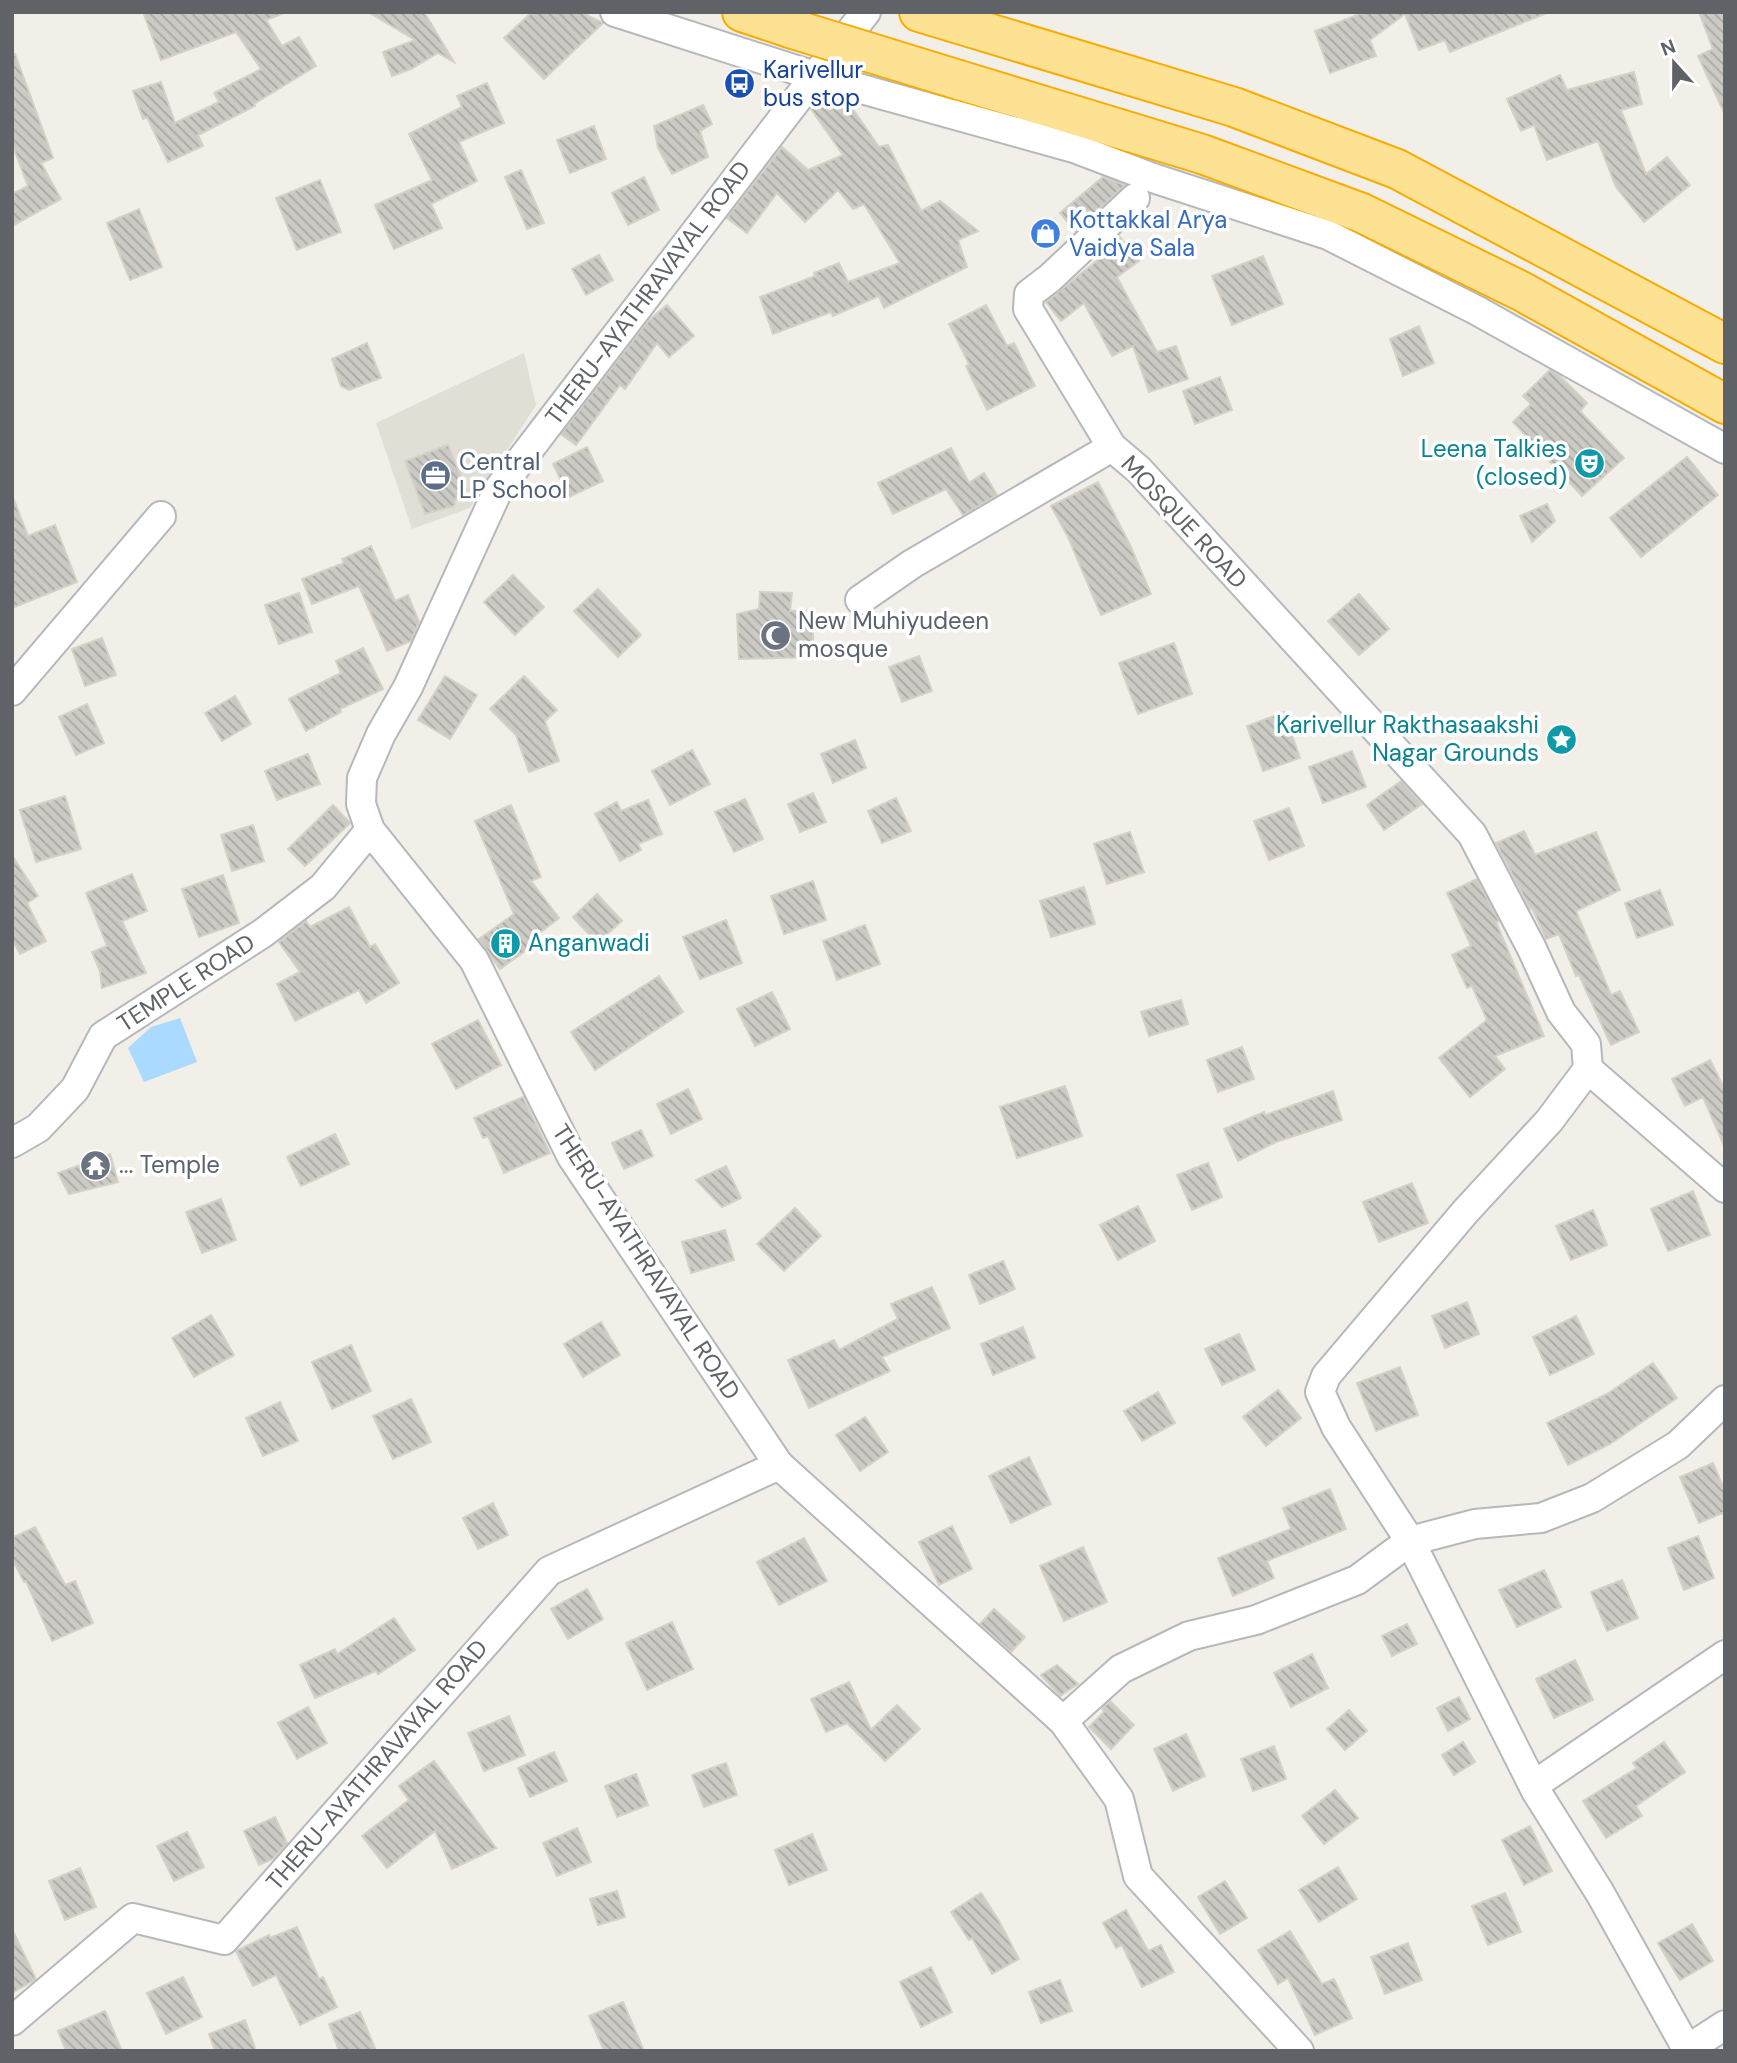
<svg xmlns="http://www.w3.org/2000/svg" width="1737" height="2063" font-family="'DM Sans',sans-serif">
<defs>
<pattern id="building-back-hatch" width="6" height="6" patternUnits="userSpaceOnUse" patternTransform="scale(1.75)"><rect width="6" height="6" fill="#cccac5"/><path d="M-1 5l2 2M0 0l6 6M5-1l2 2" fill="none" stroke="#a9a8a4"/></pattern>
</defs>
<rect width="100%" height="100%" fill="#f1efe8"/>
<polygon fill="#e1ded6" points="524,353 536,405 470,508 412,529 376,423"/>
<polygon fill="#aadaff" points="180,1018 197,1062 144,1082 128,1048 151,1027"/>
<g fill="url(#building-back-hatch)" stroke="#d6d1c6" stroke-width="2">
<polygon points="143,12 282,12 282,14 266,20 282,46 299,37 316,66 254,104 255,106 198,135 203,146 168,162 147,117 143,119 133,91 161,82 175,123 219,102 214,93 261,69 236,32 161,60"/>
<polygon points="368,12 424,12 454,62 438,53 411,69 392,76 383,52 415,40"/>
<polygon points="532,12 580,12 603,23 544,79 504,38"/>
<polygon points="1365,12 1547,12 1547,13 1450,52 1445,40 1419,50 1405,14 1370,40 1376,56 1330,73 1315,31"/>
<polygon points="1699,12 1725,12 1725,115 1698,56 1713,49"/>
<polygon points="15,54 53,158 41,163 61,199 12,226 12,194 28,186 12,144 12,55"/>
<polygon points="1634,72 1642,104 1621,110 1646,174 1667,157 1690,185 1644,222 1616,187 1598,141 1547,160 1534,125 1521,131 1507,99 1560,75 1567,90"/>
<polygon points="487,83 504,123 459,142 477,181 431,204 442,228 394,249 375,205 432,180 409,134 462,107 457,96"/>
<polygon points="828,97 848,102 879,147 888,145 921,211 940,201 978,231 958,240 967,267 884,308 879,296 833,316 831,312 773,334 760,297 815,276 814,273 839,263 848,282 900,263 864,204 853,209 838,190 805,222 777,193 747,233 727,218 782,147 808,170 843,155 811,109"/>
<polygon points="703,105 712,124 700,131 708,157 672,174 658,148 654,126"/>
<polygon points="594,126 606,159 570,173 557,140"/>
<polygon points="521,170 544,223 527,229 505,177"/>
<polygon points="644,177 659,210 628,225 612,193"/>
<polygon points="1103,177 1125,185 1075,231 1060,213"/>
<polygon points="320,180 341,232 297,250 276,198"/>
<polygon points="139,209 162,267 130,280 107,223"/>
<polygon points="1119,236 1139,261 1117,277 1157,352 1176,346 1188,379 1149,392 1133,346 1112,356 1084,303 1061,321 1046,302 1099,259 1097,257"/>
<polygon points="599,255 613,280 586,295 572,269"/>
<polygon points="1263,256 1283,304 1232,325 1212,276"/>
<polygon points="667,305 694,336 669,357 657,343 625,389 620,385 576,445 561,434 648,321"/>
<polygon points="986,305 1007,346 1014,343 1035,386 987,410 966,366 969,364 949,324"/>
<polygon points="1419,326 1434,363 1403,376 1390,339"/>
<polygon points="367,343 381,378 349,390 341,386 332,359"/>
<polygon points="1550,370 1560,376 1587,403 1580,411 1624,458 1582,496 1513,422 1531,404 1523,396"/>
<polygon points="1220,377 1232,410 1195,424 1183,391"/>
<polygon points="448,445 467,490 457,495 454,506 425,514 405,461"/>
<polygon points="587,447 603,481 569,497 553,464"/>
<polygon points="951,448 969,483 984,473 997,495 963,515 946,489 893,514 878,483"/>
<polygon points="1687,457 1718,495 1641,557 1610,518"/>
<polygon points="1098,482 1130,545 1151,594 1101,615 1068,537 1051,506"/>
<polygon points="12,500 14,500 28,536 55,525 77,582 12,608"/>
<polygon points="1547,504 1555,521 1532,542 1520,516"/>
<polygon points="371,546 395,601 408,595 419,622 411,641 387,651 359,586 312,604 302,579 344,563 342,559"/>
<polygon points="513,575 544,607 515,635 484,602"/>
<polygon points="598,589 641,635 618,657 574,611"/>
<polygon points="760,592 792,593 790,611 812,610 814,657 739,659 737,614 759,609"/>
<polygon points="299,593 312,632 279,644 265,605"/>
<polygon points="1359,594 1389,629 1359,655 1328,621"/>
<polygon points="102,638 116,675 85,686 72,649"/>
<polygon points="1174,643 1192,694 1138,714 1119,663"/>
<polygon points="363,648 383,689 340,709 341,712 306,731 289,699 341,673 336,661"/>
<polygon points="919,656 932,691 902,702 889,667"/>
<polygon points="445,676 477,695 450,739 418,720"/>
<polygon points="524,676 557,710 545,721 559,761 529,772 516,735 490,709"/>
<polygon points="235,696 251,724 222,741 205,713"/>
<polygon points="87,704 104,743 76,755 59,717"/>
<polygon points="1284,712 1300,758 1263,771 1247,726"/>
<polygon points="855,740 866,768 833,783 821,754"/>
<polygon points="692,750 710,784 670,805 652,771"/>
<polygon points="1352,751 1366,787 1323,803 1309,767"/>
<polygon points="308,754 320,784 277,800 265,771"/>
<polygon points="1401,781 1422,804 1384,830 1367,805"/>
<polygon points="813,793 826,822 800,832 788,804"/>
<polygon points="65,796 81,849 36,862 20,810"/>
<polygon points="896,798 911,831 882,843 868,811"/>
<polygon points="745,799 763,839 734,852 715,812"/>
<polygon points="648,800 662,834 638,844 641,850 620,861 595,814 617,802 621,811"/>
<polygon points="333,805 350,823 305,866 288,849"/>
<polygon points="511,805 541,877 531,881 559,918 528,942 531,947 500,969 479,939 514,914 475,821"/>
<polygon points="1289,808 1304,846 1269,860 1254,821"/>
<polygon points="253,825 264,861 232,871 221,835"/>
<polygon points="1524,831 1535,855 1596,832 1620,890 1576,911 1611,995 1620,991 1639,1032 1611,1045 1579,975 1576,976 1559,934 1546,939 1532,908 1530,909 1496,843"/>
<polygon points="1130,832 1144,872 1107,884 1094,844"/>
<polygon points="12,855 38,896 27,903 46,941 20,954 12,939"/>
<polygon points="132,874 147,911 122,921 146,973 102,988 100,971 92,952 107,946 86,893"/>
<polygon points="223,875 239,923 199,937 182,889"/>
<polygon points="1477,879 1499,921 1496,922 1544,1036 1495,1056 1505,1069 1470,1097 1439,1058 1487,1020 1472,986 1467,988 1452,955 1471,946 1447,893"/>
<polygon points="813,881 826,920 784,934 771,896"/>
<polygon points="1084,887 1095,924 1051,937 1040,901"/>
<polygon points="1660,890 1673,925 1637,938 1625,903"/>
<polygon points="597,894 622,921 597,943 573,917"/>
<polygon points="349,907 370,947 375,944 399,983 366,1003 359,990 295,1021 277,984 300,972 279,942 306,921 310,927"/>
<polygon points="726,920 742,963 700,979 683,937"/>
<polygon points="865,925 880,964 837,980 823,941"/>
<polygon points="659,976 683,1012 595,1070 571,1032"/>
<polygon points="772,992 790,1029 755,1046 737,1009"/>
<polygon points="1181,1000 1188,1024 1149,1036 1141,1012"/>
<polygon points="478,1020 501,1065 456,1089 432,1044"/>
<polygon points="1242,1047 1254,1079 1218,1092 1207,1060"/>
<polygon points="1710,1060 1725,1090 1725,1148 1703,1097 1685,1106 1672,1079"/>
<polygon points="1065,1086 1082,1136 1017,1158 1000,1107"/>
<polygon points="688,1089 702,1119 671,1134 657,1104"/>
<polygon points="1333,1091 1342,1120 1276,1142 1238,1161 1224,1129 1264,1112 1265,1115"/>
<polygon points="523,1097 550,1153 504,1173 488,1136 483,1138 474,1118"/>
<polygon points="641,1130 653,1156 624,1169 612,1143"/>
<polygon points="335,1134 349,1164 301,1186 287,1157"/>
<polygon points="110,1154 118,1182 69,1194 58,1173"/>
<polygon points="1208,1163 1222,1197 1192,1210 1177,1175"/>
<polygon points="726,1166 741,1198 722,1207 696,1180"/>
<polygon points="1412,1183 1428,1223 1379,1242 1363,1202"/>
<polygon points="1693,1191 1710,1235 1668,1251 1651,1209"/>
<polygon points="221,1199 236,1240 202,1253 186,1212"/>
<polygon points="1138,1206 1155,1241 1118,1260 1100,1225"/>
<polygon points="795,1208 821,1236 784,1271 757,1244"/>
<polygon points="1593,1210 1607,1245 1571,1260 1556,1226"/>
<polygon points="725,1230 734,1260 691,1273 682,1242"/>
<polygon points="1003,1261 1015,1289 980,1304 969,1275"/>
<polygon points="932,1287 950,1328 882,1357 890,1371 809,1408 788,1360 834,1340 839,1350 898,1319 891,1304"/>
<polygon points="1467,1302 1479,1334 1445,1348 1432,1316"/>
<polygon points="211,1315 234,1355 194,1377 172,1338"/>
<polygon points="1576,1316 1594,1354 1550,1375 1533,1337"/>
<polygon points="601,1322 620,1355 583,1377 564,1344"/>
<polygon points="1023,1327 1035,1358 993,1375 981,1344"/>
<polygon points="1239,1334 1255,1370 1222,1385 1205,1349"/>
<polygon points="351,1345 371,1391 332,1409 312,1362"/>
<polygon points="1653,1363 1677,1398 1610,1444 1568,1465 1547,1423 1607,1394"/>
<polygon points="1400,1367 1418,1415 1376,1431 1357,1383"/>
<polygon points="1278,1390 1301,1418 1266,1446 1243,1417"/>
<polygon points="1158,1392 1175,1423 1142,1441 1124,1411"/>
<polygon points="411,1399 431,1442 393,1459 373,1416"/>
<polygon points="280,1402 298,1441 263,1456 246,1418"/>
<polygon points="865,1417 888,1452 860,1471 836,1435"/>
<polygon points="1029,1457 1051,1504 1011,1523 989,1476"/>
<polygon points="1713,1463 1725,1491 1725,1512 1699,1523 1680,1477"/>
<polygon points="1330,1489 1346,1529 1267,1561 1274,1578 1233,1596 1218,1558 1291,1529 1283,1508"/>
<polygon points="493,1503 508,1535 478,1549 463,1518"/>
<polygon points="952,1526 972,1569 939,1585 919,1542"/>
<polygon points="35,1527 65,1585 75,1581 93,1623 52,1641 26,1581 24,1582 12,1559 12,1538"/>
<polygon points="1698,1536 1714,1578 1684,1590 1668,1548"/>
<polygon points="804,1538 827,1581 779,1605 757,1562"/>
<polygon points="1083,1547 1107,1602 1064,1621 1040,1566"/>
<polygon points="1544,1570 1561,1607 1517,1627 1499,1590"/>
<polygon points="1622,1580 1638,1618 1607,1631 1591,1592"/>
<polygon points="587,1589 603,1619 568,1639 551,1609"/>
<polygon points="994,1609 1025,1637 1011,1652 980,1624"/>
<polygon points="394,1618 415,1650 378,1674 376,1671 315,1698 300,1665 335,1649 337,1654"/>
<polygon points="672,1622 693,1669 647,1690 626,1643"/>
<polygon points="1407,1624 1417,1644 1392,1656 1382,1636"/>
<polygon points="1312,1654 1328,1688 1291,1707 1274,1673"/>
<polygon points="1575,1660 1593,1700 1554,1718 1536,1679"/>
<polygon points="1057,1665 1078,1684 1060,1696 1041,1675"/>
<polygon points="849,1682 871,1730 897,1705 920,1729 885,1761 847,1723 826,1732 811,1699"/>
<polygon points="1459,1697 1470,1719 1448,1731 1437,1708"/>
<polygon points="1110,1701 1134,1725 1111,1749 1089,1727 1104,1712 1102,1708"/>
<polygon points="308,1707 327,1743 297,1759 278,1723"/>
<polygon points="1349,1710 1367,1731 1345,1750 1327,1729"/>
<polygon points="509,1716 525,1755 484,1771 468,1733"/>
<polygon points="1186,1734 1205,1776 1173,1791 1154,1749"/>
<polygon points="1463,1742 1475,1762 1454,1775 1442,1755"/>
<polygon points="1664,1742 1685,1772 1636,1806 1642,1816 1606,1838 1583,1801 1637,1768 1633,1763"/>
<polygon points="1274,1746 1286,1779 1253,1791 1241,1759"/>
<polygon points="554,1752 567,1781 530,1797 518,1768"/>
<polygon points="434,1761 496,1848 452,1869 435,1831 387,1868 362,1836 409,1800 399,1786"/>
<polygon points="726,1763 737,1795 704,1807 692,1775"/>
<polygon points="636,1774 648,1805 617,1817 605,1786"/>
<polygon points="1335,1790 1358,1818 1324,1844 1302,1816"/>
<polygon points="275,1817 287,1843 273,1859 259,1865 244,1831"/>
<polygon points="1530,1826 1552,1871 1524,1885 1502,1840"/>
<polygon points="577,1828 591,1862 557,1876 543,1843"/>
<polygon points="187,1832 204,1867 174,1881 157,1846"/>
<polygon points="812,1834 827,1870 789,1885 775,1850"/>
<polygon points="1338,1867 1357,1899 1319,1922 1299,1890"/>
<polygon points="80,1868 96,1907 65,1920 49,1881"/>
<polygon points="1225,1881 1247,1918 1220,1934 1198,1897"/>
<polygon points="617,1891 625,1917 598,1925 590,1899"/>
<polygon points="981,1893 999,1921 1019,1959 992,1974 972,1938 969,1940 951,1912"/>
<polygon points="1505,1893 1521,1932 1488,1945 1472,1906"/>
<polygon points="1126,1910 1148,1951 1161,1945 1174,1972 1142,1987 1122,1945 1116,1948 1103,1923"/>
<polygon points="1692,1924 1713,1961 1680,1980 1658,1943"/>
<polygon points="297,1927 319,1979 323,1977 337,2007 300,2025 276,1975 253,1986 236,1951 269,1935 270,1938"/>
<polygon points="12,1929 36,1979 12,1993"/>
<polygon points="1290,1931 1322,1984 1334,1979 1352,2018 1315,2035 1288,1978 1278,1984 1258,1950"/>
<polygon points="1408,1943 1422,1980 1385,1994 1371,1957"/>
<polygon points="931,1967 952,2012 921,2027 900,1982"/>
<polygon points="183,1977 202,2017 166,2034 147,1993"/>
<polygon points="1060,1980 1072,2011 1041,2023 1029,1992"/>
<polygon points="623,2002 644,2051 604,2051 589,2016"/>
<polygon points="105,2011 122,2051 66,2051 58,2031"/>
<polygon points="360,2012 376,2051 339,2051 329,2024"/>
<polygon points="245,2020 256,2051 215,2051 209,2034"/>
</g>
<g fill="none" stroke-linecap="round" stroke-linejoin="round">
<defs>
<g id="minor">
<polyline points="615,12 815,76 1074,148 1153,178 1328,235 1476,310 1725,449"/>
<polyline points="1135,198 1050,278 1029,294 1028,309 1112,447 1139,470 1472,834 1532,949 1561,1012 1586,1044 1588,1069 1549,1121 1465,1212 1326,1376 1320,1392 1336,1427 1410,1541 1536,1791 1600,1893 1687,2049"/>
<polyline points="860,600 912,564 1112,447"/>
<polyline points="12,691 161,516"/>
<polyline points="1588,1069 1725,1188"/>
<polyline points="12,1143 38,1128 75,1089 103,1036 263,933 323,887 370,830"/>
<polyline points="779,1465 1063,1721 1119,1799 1138,1876 1299,2051"/>
<polyline points="1063,1721 1121,1669 1189,1636 1256,1620 1357,1580 1410,1541 1475,1524 1541,1518 1592,1498 1678,1445 1725,1400"/>
<polyline points="1534,1785 1725,1655"/>
<polyline points="12,2021 133,1918 224,1940 549,1571 779,1465 572,1157 474,960 370,830 361,804 362,778 381,734 408,687 498,490 815,76 866,12"/>
<polyline points="1685,2051 1725,2025"/>
</g>
<g id="highway">
<polyline points="742,12 793,29"/>
<polyline points="919,12 1234,107 1397,169 1725,344"/>
<polyline points="959,80 1202,154 1362,213 1523,292 1725,404"/>
</g>
</defs>
<use href="#minor" stroke="#b5b8bc" stroke-width="32"/>
<use href="#highway" stroke="#f9ab00" stroke-width="42"/>
<use href="#minor" stroke="#fff" stroke-width="28"/>
<use href="#highway" stroke="#fde293" stroke-width="38"/>
<defs>
<polyline id="highway-bridge" points="793,29 959,80"/>
</defs>
<use href="#highway-bridge" stroke="#f9ab00" stroke-width="42" stroke-linecap="butt"/>
<use href="#highway-bridge" stroke="#fde293" stroke-width="38"/>
</g>
<defs>
<symbol id="bus-disc" viewBox="-11 -11 22 22"><circle r="9.5" fill="#1a4fb4" stroke="#fff"/><path d="M-5-6H5V4H4V6H2V4H-2V6H-4V4H-5ZM-3.5-4V0h7V-4ZM-3.5 1.2v1.5H-2V1.2ZM2 1.2v1.5H3.5V1.2Z" fill="#fff"/></symbol>
<symbol id="shop-disc" viewBox="-11 -11 22 22"><circle r="9.5" fill="#3f7fe0" stroke="#fff"/><path d="M-5-2.5h2.3a2.7 3.5 0 0 1 5.4 0H5L5.5 6h-11ZM-1.5-2.5h3a1.5 2.3 0 0 0-3 0Z" fill="#fff"/></symbol>
<symbol id="theatre-disc" viewBox="-11 -11 22 22"><circle r="9.5" fill="#0f9aa8" stroke="#fff"/><path d="M-5-5.5Q0-4 5-5.5V0Q5 5 0 6Q-5 5-5 0ZM-3.3-2.5H-1v1.5H-3.3ZM1-2.5H3.3v1.5H1ZM-2.8 1Q0 5.5 2.8 1Z" fill="#fff"/></symbol>
<symbol id="office-disc" viewBox="-11 -11 22 22"><circle r="9.5" fill="#5c6f8a" stroke="#fff"/><path d="M-6-3h4V-5.5h4V-3h4V5H-6ZM-1-4.5V-3h2v-1.5ZM-6 0V1H6V0Z" fill="#fff"/></symbol>
<symbol id="mosque-disc" viewBox="-11 -11 22 22"><circle r="9.5" fill="#6b7280" stroke="#fff"/><path d="M3.5-4.9A6 6 0 1 0 3.5 4.9A5 5 0 1 1 3.5-4.9Z" fill="#fff"/></symbol>
<symbol id="sight-disc" viewBox="-11 -11 22 22"><circle r="9.5" fill="#0f9aa8" stroke="#fff"/><path d="M0-6L1.8-2.2L6-1.7L2.9 1.2L3.7 5.4L0 3.3L-3.7 5.4L-2.9 1.2L-6-1.7L-1.8-2.2Z" fill="#fff"/></symbol>
<symbol id="building-disc" viewBox="-11 -11 22 22"><circle r="9.5" fill="#0f9aa8" stroke="#fff"/><path d="M-4-6H4V6H1V3H-1V6H-4ZM-2.5-4.3h1.7v1.8h-1.7ZM.8-4.3h1.7v1.8H.8ZM-2.5-1h1.7V.8h-1.7ZM.8-1h1.7V.8H.8Z" fill="#fff"/></symbol>
<symbol id="temple-disc" viewBox="-11 -11 22 22"><circle r="9.5" fill="#6b7280" stroke="#fff"/><path d="M0-6L5-2H3V0L6.5 2.5H4V6H1.5V3h-3V6H-4V2.5H-6.5L-3 0V-2H-5Z" fill="#fff"/></symbol>
</defs>
<g fill-rule="evenodd">
<use href="#bus-disc" x="722" y="66" width="35" height="35"/>
<use href="#shop-disc" x="1028" y="216" width="35" height="35"/>
<use href="#theatre-disc" x="1572" y="446" width="35" height="35"/>
<use href="#office-disc" x="418" y="458" width="35" height="35"/>
<use href="#mosque-disc" x="758" y="618" width="35" height="35"/>
<use href="#sight-disc" x="1544" y="722" width="35" height="35"/>
<use href="#building-disc" x="488" y="926" width="35" height="35"/>
<use href="#temple-disc" x="78" y="1148" width="35" height="35"/>
</g>
<g text-anchor="middle" stroke-width="7" stroke-linejoin="round" paint-order="stroke">
<g font-size="24" fill="#164399" stroke="#fff" text-anchor="start">
<text x="763" y="78">Karivellur<tspan x="763" dy="28">bus stop</tspan></text>
</g>
<g font-size="24" fill="#366cbe" stroke="#fff" text-anchor="start">
<text x="1069" y="228">Kottakkal Arya<tspan x="1069" dy="28">Vaidya Sala</tspan></text>
</g>
<g font-size="24" fill="#5f6368" stroke="#fff">
<text transform="translate(648 293) rotate(-53)" y="8">THERU-AYATHRAVAYAL ROAD</text>
<text transform="translate(1184 522) rotate(47)" y="8">MOSQUE ROAD</text>
<text transform="translate(186 983) rotate(-33)" y="8">TEMPLE ROAD</text>
<text transform="translate(646 1262) rotate(57)" y="8">THERU-AYATHRAVAYAL ROAD</text>
<text transform="translate(377 1765) rotate(-49)" y="8">THERU-AYATHRAVAYAL ROAD</text>
</g>
<g font-size="24" fill="#0d838f" stroke="#fff" text-anchor="end">
<text x="1567" y="457">Leena Talkies<tspan x="1567" dy="28">(closed)</tspan></text>
<text x="1539" y="733">Karivellur Rakthasaakshi<tspan x="1539" dy="28">Nagar Grounds</tspan></text>
<text x="528" y="951" text-anchor="start">Anganwadi</text>
</g>
<g font-size="24" fill="#4e5e75" stroke="#fff" text-anchor="start">
<text x="459" y="470">Central<tspan x="459" dy="28">LP School</tspan></text>
</g>
<g font-size="24" fill="#5b616d" stroke="#fff" text-anchor="start">
<text x="798" y="629">New Muhiyudeen<tspan x="798" dy="28">mosque</tspan></text>
<text x="119" y="1173">... Temple</text>
</g>
</g>
<rect width="1737" height="2063" fill="none" stroke="#5f6368" stroke-width="28"/>
<g transform="translate(1674 63) rotate(339)" stroke="#ffffff" stroke-width="5" paint-order="stroke">
<path d="M0-5L12 26L0 18L-12 26Z" fill="#5f6368"/>
<text y="-10" font-size="19" font-weight="bold" text-anchor="middle" fill="#5f6368">N</text>
</g>
</svg>
